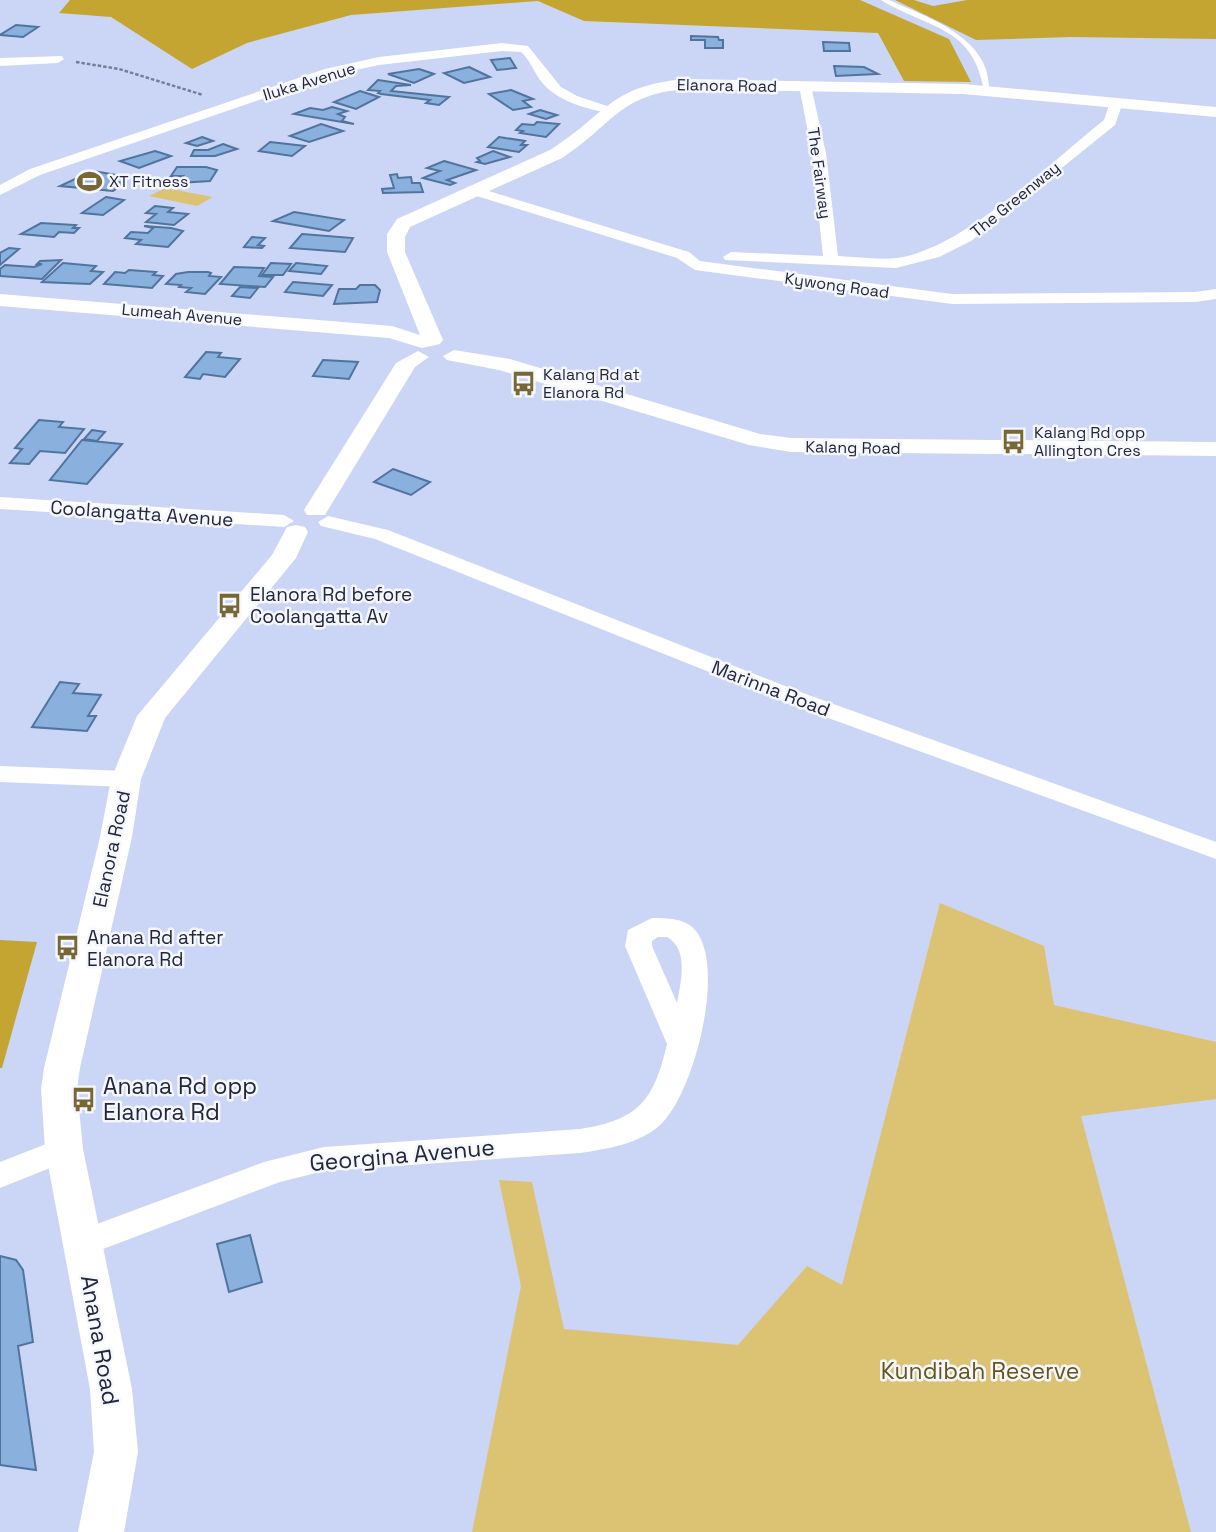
<svg xmlns="http://www.w3.org/2000/svg" width="1216" height="1532" font-family="'Space Grotesk',sans-serif">
<rect width="100%" height="100%" fill="#cbd5f5"/>
<g fill="#dbc373">
<polygon points="165,188 213,197 197,206 149,196"/>
<polygon points="940,903 1044,946 1054,1005 1216,1042 1216,1099 1081,1116 1191,1532 472,1532 521,1286 499,1180 532,1182 564,1329 738,1345 807,1266 842,1285"/>
</g>
<g fill="#c5a531">
<polygon points="70,0 860,0 949,39 971,82 904,81 878,33 584,21 538,1 351,15 247,43 192,69 111,17 59,13"/>
<polygon points="895,0 914,0 933,6 967,0 1216,0 1216,39 1071,37 976,40"/>
<polygon points="0,940 37,942 2,1068 0,1068"/>
</g>
<g fill="#8ab0dd" stroke="#50749e" stroke-width="2">
<polygon points="16,25 38,27 23,37 0,35"/>
<polygon points="691,36 718,37 719,40 723,40 723,48 705,48 705,40 691,40"/>
<polygon points="823,42 849,43 850,51 824,51"/>
<polygon points="510,58 516,68 497,70 491,60"/>
<polygon points="834,66 864,67 878,74 836,76"/>
<polygon points="469,67 490,77 464,83 444,73"/>
<polygon points="419,69 434,74 414,83 388,74"/>
<polygon points="378,80 411,85 396,86 391,91 449,97 439,105 426,103 430,100 381,94 378,93 380,91 368,90"/>
<polygon points="511,90 533,99 523,101 531,107 513,110 489,94"/>
<polygon points="360,91 379,97 356,109 334,102"/>
<polygon points="332,107 347,111 338,114 345,117 342,121 354,124 294,114 310,108 323,110"/>
<polygon points="540,110 557,115 546,119 529,114"/>
<polygon points="537,122 559,124 546,137 520,133 523,131 516,130 522,124 534,125"/>
<polygon points="321,124 343,131 309,142 290,136"/>
<polygon points="202,137 213,141 197,146 186,143"/>
<polygon points="499,137 525,141 521,145 527,145 519,152 488,147"/>
<polygon points="270,142 305,146 292,156 259,151"/>
<polygon points="223,144 237,149 215,156 191,156 194,150 208,150"/>
<polygon points="155,151 171,156 139,168 120,161"/>
<polygon points="493,151 510,157 485,164 477,162 480,161 477,158"/>
<polygon points="444,161 476,170 447,180 455,183 450,185 423,178 440,171 427,168"/>
<polygon points="177,167 206,167 217,170 210,181 177,183 183,176 171,176"/>
<polygon points="92,171 99,172 128,177 110,181 125,183 113,191 60,186"/>
<polygon points="397,174 398,178 411,177 412,183 420,183 423,192 383,193 382,189 394,188 390,175"/>
<polygon points="106,197 124,200 103,215 82,213"/>
<polygon points="155,206 173,208 168,212 188,214 174,225 146,222 156,214 146,213"/>
<polygon points="294,212 344,220 329,231 273,221"/>
<polygon points="41,223 76,225 73,228 79,228 74,233 59,232 54,237 21,234"/>
<polygon points="144,226 171,228 183,231 168,247 136,244 141,240 125,238 131,232 148,233 153,228"/>
<polygon points="302,234 353,238 345,252 290,248"/>
<polygon points="252,237 265,238 258,245 264,246 262,248 244,247"/>
<polygon points="9,248 19,249 0,265 0,253"/>
<polygon points="61,260 42,279 0,276 0,269 5,265 34,267 42,264 37,264 40,261"/>
<polygon points="63,263 96,266 91,271 103,272 90,284 42,282"/>
<polygon points="271,263 291,264 283,275 262,275"/>
<polygon points="296,263 327,266 321,274 289,271"/>
<polygon points="234,267 264,268 259,276 273,277 265,287 220,284"/>
<polygon points="129,270 156,272 153,275 163,276 152,288 104,284 115,272 125,273"/>
<polygon points="188,272 208,272 211,273 209,276 221,277 205,294 186,292 191,288 179,287 181,285 166,284 176,274"/>
<polygon points="293,282 332,285 323,296 285,292"/>
<polygon points="360,285 375,285 380,290 377,302 334,304 339,289 356,289"/>
<polygon points="240,287 258,288 250,298 232,296"/>
<polygon points="206,352 221,353 218,357 240,359 225,377 203,374 200,379 185,377"/>
<polygon points="323,360 358,362 349,379 313,376"/>
<polygon points="39,420 63,422 59,427 84,429 65,453 40,451 29,464 10,463 22,449 15,448"/>
<polygon points="92,430 105,432 97,441 84,439"/>
<polygon points="82,440 122,444 87,484 50,480"/>
<polygon points="393,469 430,482 411,495 374,482"/>
<polygon points="60,682 79,684 73,693 101,695 88,716 96,716 87,731 32,727"/>
<polygon points="250,1235 262,1282 229,1292 217,1244"/>
<polygon points="0,1256 16,1260 23,1270 33,1342 18,1346 36,1470 0,1465"/>
</g>
<g fill="none" stroke-linecap="round" stroke-linejoin="round">
<polyline stroke="#767d97" stroke-width="2.5" stroke-dasharray="3.5 2" stroke-linecap="butt" points="76,62 119,69 203,95"/>
<path fill="#fff" fill-rule="evenodd" d="M881 0H889C929 18 992 38 989 92L984 91C973 25 928 29 881 0Z"/>
<g fill="#fff" fill-rule="evenodd">
<path d="M502 43 528 46 561 87 577 96 616 109 609 113C583 108 556 101 540 80 533 70 530 60 521 52L502 51 379 65 332 75 40 175 0 195V185L30 169 325 69 379 57Z"/>
<polygon points="62,56 64,59 58,63 0,66 0,58"/>
<path d="M805 82 811 86 826 153 838 256C857 257 879 260 897 258 963 249 1051 162 1104 120L1110 102 1122 105 1115 125 971 241 939 257 896 268 725 260 723 257 731 252 823 256 812 153 799 86Z"/>
<polygon points="472,186 689,252 700,261 952,294 1195,292 1216,289 1216,299 1195,302 952,304 695,270 677,258 467,193 467,187"/>
<polygon points="0,497 284,515 294,521 284,527 0,509"/>
<polygon points="328,516 388,530 803,693 1216,842 1216,859 787,703 375,539 321,526 318,522"/>
<polygon points="0,766 126,771 135,774 138,779 135,784 126,787 0,782"/>
<path d="M652 918C667 918 686 918 696 931 726 969 694 1094 660 1125 639 1144 607 1149 580 1153L324 1171 280 1182 82 1257 70 1254 66 1244 70 1234 264 1162 324 1147 580 1129C639 1120 654 1100 667 1044L625 946 628 930ZM658 937H667C689 949 681 982 677 1003L652 946V941Z"/>
<polygon points="64,1137 75,1140 80,1149 75,1158 0,1188 0,1162"/>
</g>
<g fill="#fff" fill-rule="evenodd">
<path d="M685 79 963 84 1216 107V117L963 94 685 89C618 95 613 125 562 158L410 227 405 237V252L443 340 440 344 422 348 389 338 0 306V294L392 326 420 335 387 252V234L397 219 550 150C607 114 609 86 685 79Z"/>
<polygon points="454,350 510,359 760,434 791,438 1216,442 1216,456 791,452 749,445 499,370 447,360 443,356"/>
<polygon points="418,351 429,357 415,367 328,510 325,515 307,515 304,510 396,363"/>
<polygon points="296,525 305,527 308,532 296,558 165,718 141,779 132,837 80,1068 77,1089 83,1149 132,1389 138,1452 124,1532 78,1532 94,1452 90,1389 45,1149 41,1089 44,1068 100,837 111,779 137,716 272,555 287,527"/>
</g>
</g>
<defs>
<symbol id="stadium-bare" viewBox="-9 -9 18 18"><path d="M0-5a6.5 5 0 1 0 0 10a6.5 5 0 1 0 0-10ZM-3.5-1.8h7v3.6h-7Z" fill="#766735" stroke="#f5f7fc" stroke-width="2.5" paint-order="stroke"/></symbol>
<symbol id="bus-bare" viewBox="-9 -9 18 18"><path d="M-5-6H5V4H4V6H2V4H-2V6H-4V4H-5ZM-3.5-4V0h7V-4ZM-3.5 1.2v1.5H-2V1.2ZM2 1.2v1.5H3.5V1.2Z" fill="#766735" stroke="#f5f7fc" stroke-width="2.5" paint-order="stroke"/></symbol>
</defs>
<g fill-rule="evenodd">
<use href="#stadium-bare" x="72" y="164" width="35" height="35"/>
<use href="#bus-bare" x="506" y="366" width="35" height="35"/>
<use href="#bus-bare" x="996" y="424" width="35" height="35"/>
<use href="#bus-bare" x="212" y="588" width="35" height="35"/>
<use href="#bus-bare" x="50" y="930" width="35" height="35"/>
<use href="#bus-bare" x="66" y="1082" width="35" height="35"/>
</g>
<g text-anchor="middle" stroke-width="5" stroke-linejoin="round" paint-order="stroke">
<g font-size="16" fill="#21263a" stroke="#f5f7fc">
<text transform="translate(309 81) rotate(-17)" y="6">Iluka Avenue</text>
<text transform="translate(727 85) rotate(1)" y="6">Elanora Road</text>
<text transform="translate(820 173) rotate(82)" y="6">The Fairway</text>
<text transform="translate(1015 199) rotate(-39)" y="6">The Greenway</text>
<text transform="translate(837 285) rotate(8)" y="6">Kywong Road</text>
<text transform="translate(182 314) rotate(5)" y="6">Lumeah Avenue</text>
<text transform="translate(853 447) rotate(1)" y="6">Kalang Road</text>
</g>
<g font-size="16" fill="#21263a" stroke="#f5f7fc" text-anchor="start">
<text x="109" y="187">XT Fitness</text>
<text x="543" y="380">Kalang Rd at<tspan x="543" dy="18">Elanora Rd</tspan></text>
<text x="1034" y="438">Kalang Rd opp<tspan x="1034" dy="18">Allington Cres</tspan></text>
</g>
<g font-size="19" fill="#21263a" stroke="#f5f7fc">
<text transform="translate(142 513) rotate(4)" y="7">Coolangatta Avenue</text>
<text transform="translate(771 688) rotate(21)" y="7">Marinna Road</text>
<text transform="translate(111 849) rotate(-78)" y="7">Elanora Road</text>
</g>
<g font-size="19" fill="#21263a" stroke="#f5f7fc" text-anchor="start">
<text x="250" y="601">Elanora Rd before<tspan x="250" dy="22">Coolangatta Av</tspan></text>
<text x="87" y="944">Anana Rd after<tspan x="87" dy="22">Elanora Rd</tspan></text>
</g>
<g font-size="23" fill="#21263a" stroke="#f5f7fc" text-anchor="start">
<text x="103" y="1094">Anana Rd opp<tspan x="103" dy="26">Elanora Rd</tspan></text>
</g>
<g font-size="23" fill="#21263a" stroke="#f5f7fc">
<text transform="translate(402 1155) rotate(-5)" y="8">Georgina Avenue</text>
<text transform="translate(100 1340) rotate(80)" y="8">Anana Road</text>
</g>
<g font-size="23" fill="#66551b" stroke="#f5f7fc">
<text x="980" y="1379">Kundibah Reserve</text>
</g>
</g>
</svg>
